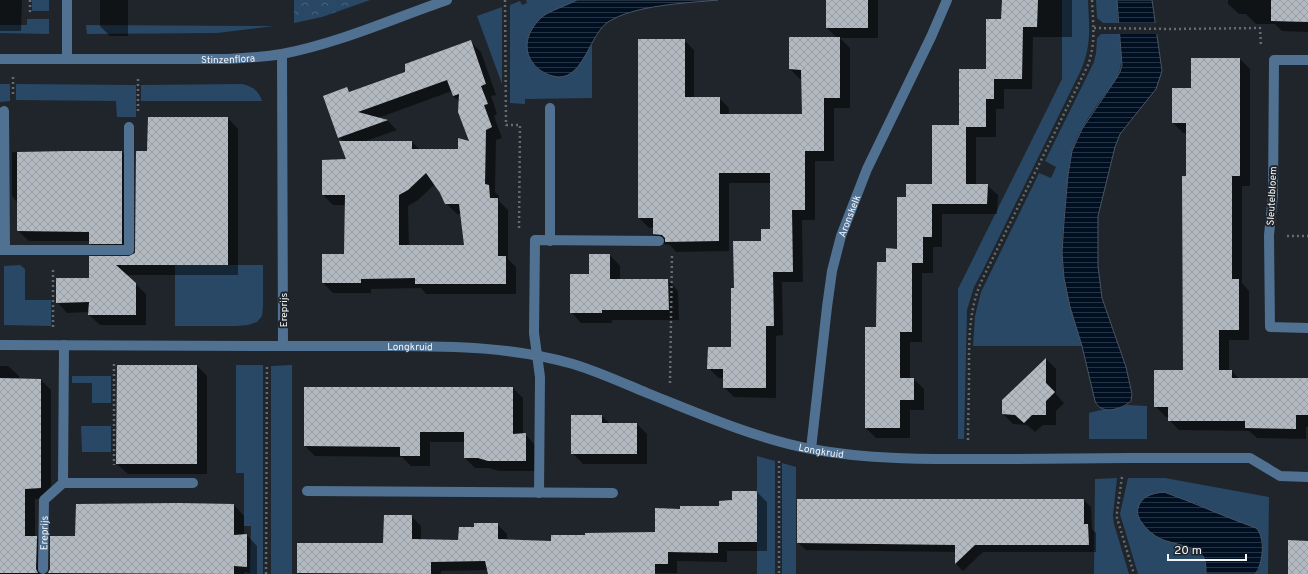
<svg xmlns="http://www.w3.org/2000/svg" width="1308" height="574" font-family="Overpass,sans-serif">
<defs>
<pattern id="forest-crowns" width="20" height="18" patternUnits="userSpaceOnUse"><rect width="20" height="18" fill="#294866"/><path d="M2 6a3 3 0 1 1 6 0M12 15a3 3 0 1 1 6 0" fill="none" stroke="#48637d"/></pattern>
<pattern id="water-rules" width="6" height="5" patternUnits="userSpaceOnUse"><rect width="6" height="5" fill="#000f22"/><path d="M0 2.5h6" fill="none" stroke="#263343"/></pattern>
<pattern id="building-cross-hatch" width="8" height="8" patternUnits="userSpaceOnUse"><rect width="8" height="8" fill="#b2b9c1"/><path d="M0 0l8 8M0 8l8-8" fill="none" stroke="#989da4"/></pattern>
</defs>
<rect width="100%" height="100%" fill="#1f252a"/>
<g fill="#294866">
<rect x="32" y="0" width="17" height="11"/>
<polygon points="526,0 577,0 542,17 529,56 535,66 544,73 577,68 592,44 592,98 525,99 525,104 510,103 510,5 520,1 522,5 527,3"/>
<path d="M1062 0H1088C1089 28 1092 43 1081 70L983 270 974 287 967 310 964 439H958V289L1062 79Z"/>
<polygon points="1096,0 1117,0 1118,23 1103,23 1097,18"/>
<polygon points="502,7 502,84 477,16"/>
<polygon points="27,19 49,19 49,34 0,33 0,25 27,25"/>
<polygon points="86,25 274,26 217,33 87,34"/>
<path d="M1101 34H1119C1121 50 1124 65 1116 79 1102 99 1086 118 1076 140 1069 156 1068 176 1066 194 1064 221 1059 251 1064 278 1068 301 1076 324 1082 346H973L975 316 981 292 1039 173 1051 178 1056 167 1045 161 1094 62 1096 53 1097 38Z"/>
<polygon points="0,84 10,84 10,101 0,102"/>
<polygon points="16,84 136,85 136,117 117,117 116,101 16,100"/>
<path d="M242 84C252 86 259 91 262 101H141V85Z"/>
<polygon points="20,265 25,269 25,300 51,300 51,326 4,325 4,266"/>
<polygon points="175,265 263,265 263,307 262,316 257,322 248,325 236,326 175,326"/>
<polygon points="236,365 263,365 263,574 244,574 244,572 250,573 251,526 244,526 244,473 236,473"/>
<polygon points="292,365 292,574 271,574 271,366"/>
<polygon points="72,376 111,376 111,403 92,403 92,383 72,383"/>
<path d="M1127 405 1147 406V439H1089V413C1101 409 1113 409 1125 406Z"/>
<polygon points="81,426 111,426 111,452 82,452"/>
<polygon points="757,456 775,461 775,574 757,574"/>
<polygon points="782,463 796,467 796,574 782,574"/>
<polygon points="1117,478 1113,515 1114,524 1129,574 1094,574 1095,479"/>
<path d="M1128 478H1165L1269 497 1268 574H1255L1259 570 1263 542 1220 515 1195 503 1160 539C1172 542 1194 546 1202 555 1206 560 1206 568 1206 574H1138L1120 514Z"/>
</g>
<polygon fill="url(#forest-crowns)" points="294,0 370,0 322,17 294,23"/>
<g fill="url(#water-rules)" stroke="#485462">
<path d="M577 0H718C687 3 634 5 608 22 590 34 584 77 559 77 543 76 527 63 527 46 527 35 534 24 542 17 549 11 568 5 577 0Z"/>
<path d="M1117 0H1152L1162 71 1156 89 1120 134 1115 147 1098 216V266L1102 298 1126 367 1132 394 1131 401C1122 409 1101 416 1095 401L1082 346 1070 307 1064 278 1062 253 1064 221 1068 175 1072 151 1082 129 1116 79 1120 72 1122 65Z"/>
<path d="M1164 492C1195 503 1225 517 1256 528 1266 537 1263 565 1255 574H1206C1206 569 1206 561 1203 556 1196 546 1172 544 1161 539 1153 535 1147 530 1142 523 1137 516 1136 511 1140 503 1145 495 1155 493 1164 492Z"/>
</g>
<polygon fill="#1f252a" points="1116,23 1157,23 1159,34 1117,34"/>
<g fill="#0007" fill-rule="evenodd">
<polygon points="0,0 22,0 21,31 0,31"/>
<polygon points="100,0 128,0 128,36 110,36 100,26"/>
<polygon points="827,0 878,0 878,38 840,38 850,48 850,108 834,108 834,161 815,161 815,220 802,220 803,282 782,282 783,335 776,336 776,398 734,397 724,387 724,378 719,378 708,368 732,348 735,289 762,242 771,230 771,183 729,183 729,251 676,252 670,245 664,244 654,234 654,228 649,228 639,218 684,40 694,50 694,98 719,98 729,108 729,115 803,115 802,79 800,79 790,69 837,38 827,28"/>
<polygon points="1003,0 1072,0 1072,37 1033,37 1032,89 1004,89 1004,109 996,109 996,137 976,137 976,185 987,185 998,195 997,214 942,214 942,247 933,247 933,273 922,273 922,342 910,342 910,379 914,379 924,389 924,410 910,410 910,438 876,438 866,428 877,328 887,263 898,250 907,198 933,185 987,70 1002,20"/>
<polygon points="1228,0 1308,0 1308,32 1282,31 1275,24 1256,24 1246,14 1239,14 1228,4"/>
<path d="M470 41 481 52 496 95 491 96 497 114 494 116 502 138 496 140 495 192 499 196V201L508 210V259L516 267V294H426L421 288 371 289V293H333L323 283 345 255 346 205H333L323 195 347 159 344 142 339 137 347 88 351 93 406 73ZM452 91 453 96 460 102 471 143 459 150H420L412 142 366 141 397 130 388 121 378 118ZM435 184 446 203 457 214H461L465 246H409L408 206 418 200Z"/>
<polygon points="1240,59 1250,69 1250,186 1242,186 1242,283 1249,291 1249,340 1229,340 1229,371 1232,371 1239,379 1308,379 1308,427 1306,427 1306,439 1257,438 1249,431 1179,430 1169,420 1169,417 1166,417 1155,406 1184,371 1187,133 1183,133 1173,123 1192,89"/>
<polygon points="228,118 238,129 238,275 126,275 146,294 146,325 100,325 89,315 89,312 67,313 57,302 90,279 136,253 148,152"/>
<polygon points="12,152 122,152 132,162 132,254 100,254 90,243 90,241 29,241 18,231 18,203 12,196"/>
<polygon points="610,255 620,266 620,280 668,280 678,291 679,320 612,320 612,323 581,323 571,312 590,275"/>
<polygon points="1046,359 1056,369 1056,394 1064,403 1056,411 1056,425 1043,425 1035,432 1027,425 1013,424 1003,414 1003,401"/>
<polygon points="0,366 8,366 19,376 19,380 41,380 51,390 51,499 35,499 35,537 47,547 47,574 0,574"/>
<polygon points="197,366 207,376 207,474 128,474 117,464"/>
<polygon points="513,388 523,398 523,435 525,434 535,445 535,471 499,471 489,468 475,468 465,458 465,442 430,442 430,466 411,466 402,457 315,456 305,446"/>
<polygon points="602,416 610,424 637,424 647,434 647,464 583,464 572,453"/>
<polygon points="733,492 757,492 767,502 767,551 727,551 727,562 677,561 677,573 489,574 488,570 441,571 441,574 299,574 298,573 384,544 411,516 421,526 421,540 459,541 475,528 497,524 507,534 507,541 552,542 656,533 681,510 720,507 733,501"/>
<polygon points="1084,500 1091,507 1092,529 1096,533 1096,552 983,552 963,571 956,564 956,552 806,550 798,543"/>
<polygon points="77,505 234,505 244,516 244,535 247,535 257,546 257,574 50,574 50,569 76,537"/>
</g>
<g fill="url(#building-cross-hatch)" fill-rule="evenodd">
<rect x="826" y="0" width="42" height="28"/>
<polygon points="1002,0 1038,0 1037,27 1023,27 1022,79 994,79 994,99 986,99 986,127 966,127 966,184 988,184 987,204 932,204 932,237 923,237 923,263 912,263 912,332 900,332 900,378 914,378 914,400 900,400 900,428 865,428 865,327 876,327 877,262 886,262 886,248 897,249 897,197 906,197 906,184 932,184 932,125 959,125 959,69 986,69 986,19 1001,19"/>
<polygon points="1271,0 1308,0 1308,22 1271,21"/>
<polygon points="789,37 840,37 840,98 824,98 824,151 805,151 805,210 792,210 793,272 773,272 774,326 766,326 766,388 723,388 723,369 707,369 708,347 731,347 731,288 734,288 733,241 761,241 761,229 770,229 770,173 719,173 719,241 665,242 665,238 662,235 653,234 653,218 638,218 638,39 685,39 685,97 720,97 720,114 802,114 801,70 789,69"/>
<path d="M471 40 486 84 481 86 488 104 484 105 492 127 486 130 485 184 489 185 490 198H498V256H506V284H415V278L361 279V283H322V254H344L345 195H322V160L346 159 339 141H412V149H458V138L469 141 458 112 459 94 453 96 447 80 358 112 388 120 338 138 323 96 347 87 349 92 405 72V64ZM426 173 440 193 445 204H459L464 245H399V195L408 190Z"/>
<polygon points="1191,58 1240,58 1240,176 1232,176 1232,279 1239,279 1239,330 1219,330 1219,370 1232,370 1232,378 1308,378 1308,415 1296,415 1296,429 1245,428 1245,421 1168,421 1168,407 1154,407 1154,370 1183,370 1182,176 1186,176 1186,123 1172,123 1172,88 1191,88"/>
<polygon points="148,117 228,117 228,265 116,265 136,283 136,315 88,315 89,302 56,303 56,278 89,278 89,256 129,256 135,253 136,151 147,151"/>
<polygon points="68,151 122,151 122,244 89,244 89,232 17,231 17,152"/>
<polygon points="589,254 610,254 610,279 668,279 669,310 602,310 602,313 570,313 570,274 589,274"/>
<polygon points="1046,358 1046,383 1055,392 1046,401 1046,415 1032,415 1024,423 1015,415 1002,414 1002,400"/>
<polygon points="117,365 197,365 197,464 116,464"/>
<polygon points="0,378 41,379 41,488 25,489 25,536 37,536 36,569 38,573 0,573"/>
<polygon points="304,387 513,387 513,434 526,433 526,461 488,461 478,458 464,458 464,432 420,432 420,456 400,456 400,447 304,446"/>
<polygon points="571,415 602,415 602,423 637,423 637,454 571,454"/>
<polygon points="732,491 757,491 757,542 718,542 718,553 668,552 668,564 655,564 655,574 488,574 485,561 431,562 431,574 297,573 297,543 383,543 384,515 412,515 412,539 458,540 459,527 474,527 474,523 498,523 498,539 551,541 551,535 585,535 585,533 655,532 655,508 680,509 680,506 719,506 719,501 732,500"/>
<polygon points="797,499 1084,499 1084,524 1088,524 1089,545 975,545 955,564 955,545 797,543"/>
<polygon points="178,503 234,504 234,535 247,534 247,567 234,566 234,574 48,573 50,569 50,536 75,536 76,504"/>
<polygon points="1288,540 1308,541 1308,574 1288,574"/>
</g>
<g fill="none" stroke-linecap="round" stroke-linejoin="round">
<g stroke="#666b70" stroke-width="2.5" stroke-dasharray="2 3" stroke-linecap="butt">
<polyline points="30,0 30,15"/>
<polyline points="505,0 506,125 520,125 519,230"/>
<polyline points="1094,28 1173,29 1260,28 1261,47"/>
<polyline points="13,77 13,96"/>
<polyline points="138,111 138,78"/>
<polyline points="1287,236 1308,236"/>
<polyline points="53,327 53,268"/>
<polyline points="114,364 114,465"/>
<polyline points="670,383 672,254"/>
<path d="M968 440C968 419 969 397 969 375 969 342 968 309 983 278L1088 65C1096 43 1093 24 1092 0"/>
<polyline points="779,461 779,574"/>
<polyline points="1122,477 1117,512 1117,518 1134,574"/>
<polyline points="266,574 267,365"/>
</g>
<g stroke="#507192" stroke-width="10">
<path id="s1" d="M0 59H228C246 58 264 57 282 54 339 43 392 19 447 0"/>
<polyline points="67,59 67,0"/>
<polyline points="1308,60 1274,60 1273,195 1269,235 1270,327 1308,328"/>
<polyline points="550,108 550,241"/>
<polyline points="4,111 5,250"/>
<polyline points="0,250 129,250 129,127"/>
<polyline points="0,345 283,346 282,54"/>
<path id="s2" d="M283 346C319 346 356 346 392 346 453 346 514 347 573 364 599 372 623 383 647 393 700 414 754 438 811 449 875 461 942 459 1008 459 1089 458 1169 458 1250 458L1280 476 1308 477"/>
<path id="s3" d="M811 449 827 307 832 271 841 236 867 169 931 37 947 0"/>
<polyline points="63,483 193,483"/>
<polyline points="307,491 613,493"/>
<polyline points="539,493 540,377 534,333 535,240 659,241"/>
<path id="s4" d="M43 569 44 500 63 483 64 345"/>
</g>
</g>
<g text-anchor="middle" stroke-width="4" stroke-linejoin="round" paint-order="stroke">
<g font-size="10" fill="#f1f5f9" stroke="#1f252a">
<text dy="4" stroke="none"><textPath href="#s1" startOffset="228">Stinzenflora</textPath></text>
<text transform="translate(1271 196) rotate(-87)" y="4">Sleutelbloem</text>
<text dy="4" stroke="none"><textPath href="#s3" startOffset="237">Aronskelk</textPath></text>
<text transform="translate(283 310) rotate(-90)" y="4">Ereprijs</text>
<text dy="4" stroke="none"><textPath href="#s2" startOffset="127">Longkruid</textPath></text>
<text dy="4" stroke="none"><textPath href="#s2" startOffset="555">Longkruid</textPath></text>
<text dy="4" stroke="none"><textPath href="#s4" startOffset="36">Ereprijs</textPath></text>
</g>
</g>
<path d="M1168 554v6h78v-6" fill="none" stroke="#f1f5f9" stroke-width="2"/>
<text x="1174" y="554" font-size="12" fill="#f1f5f9" stroke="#1f252a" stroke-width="3" paint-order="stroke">20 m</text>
</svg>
